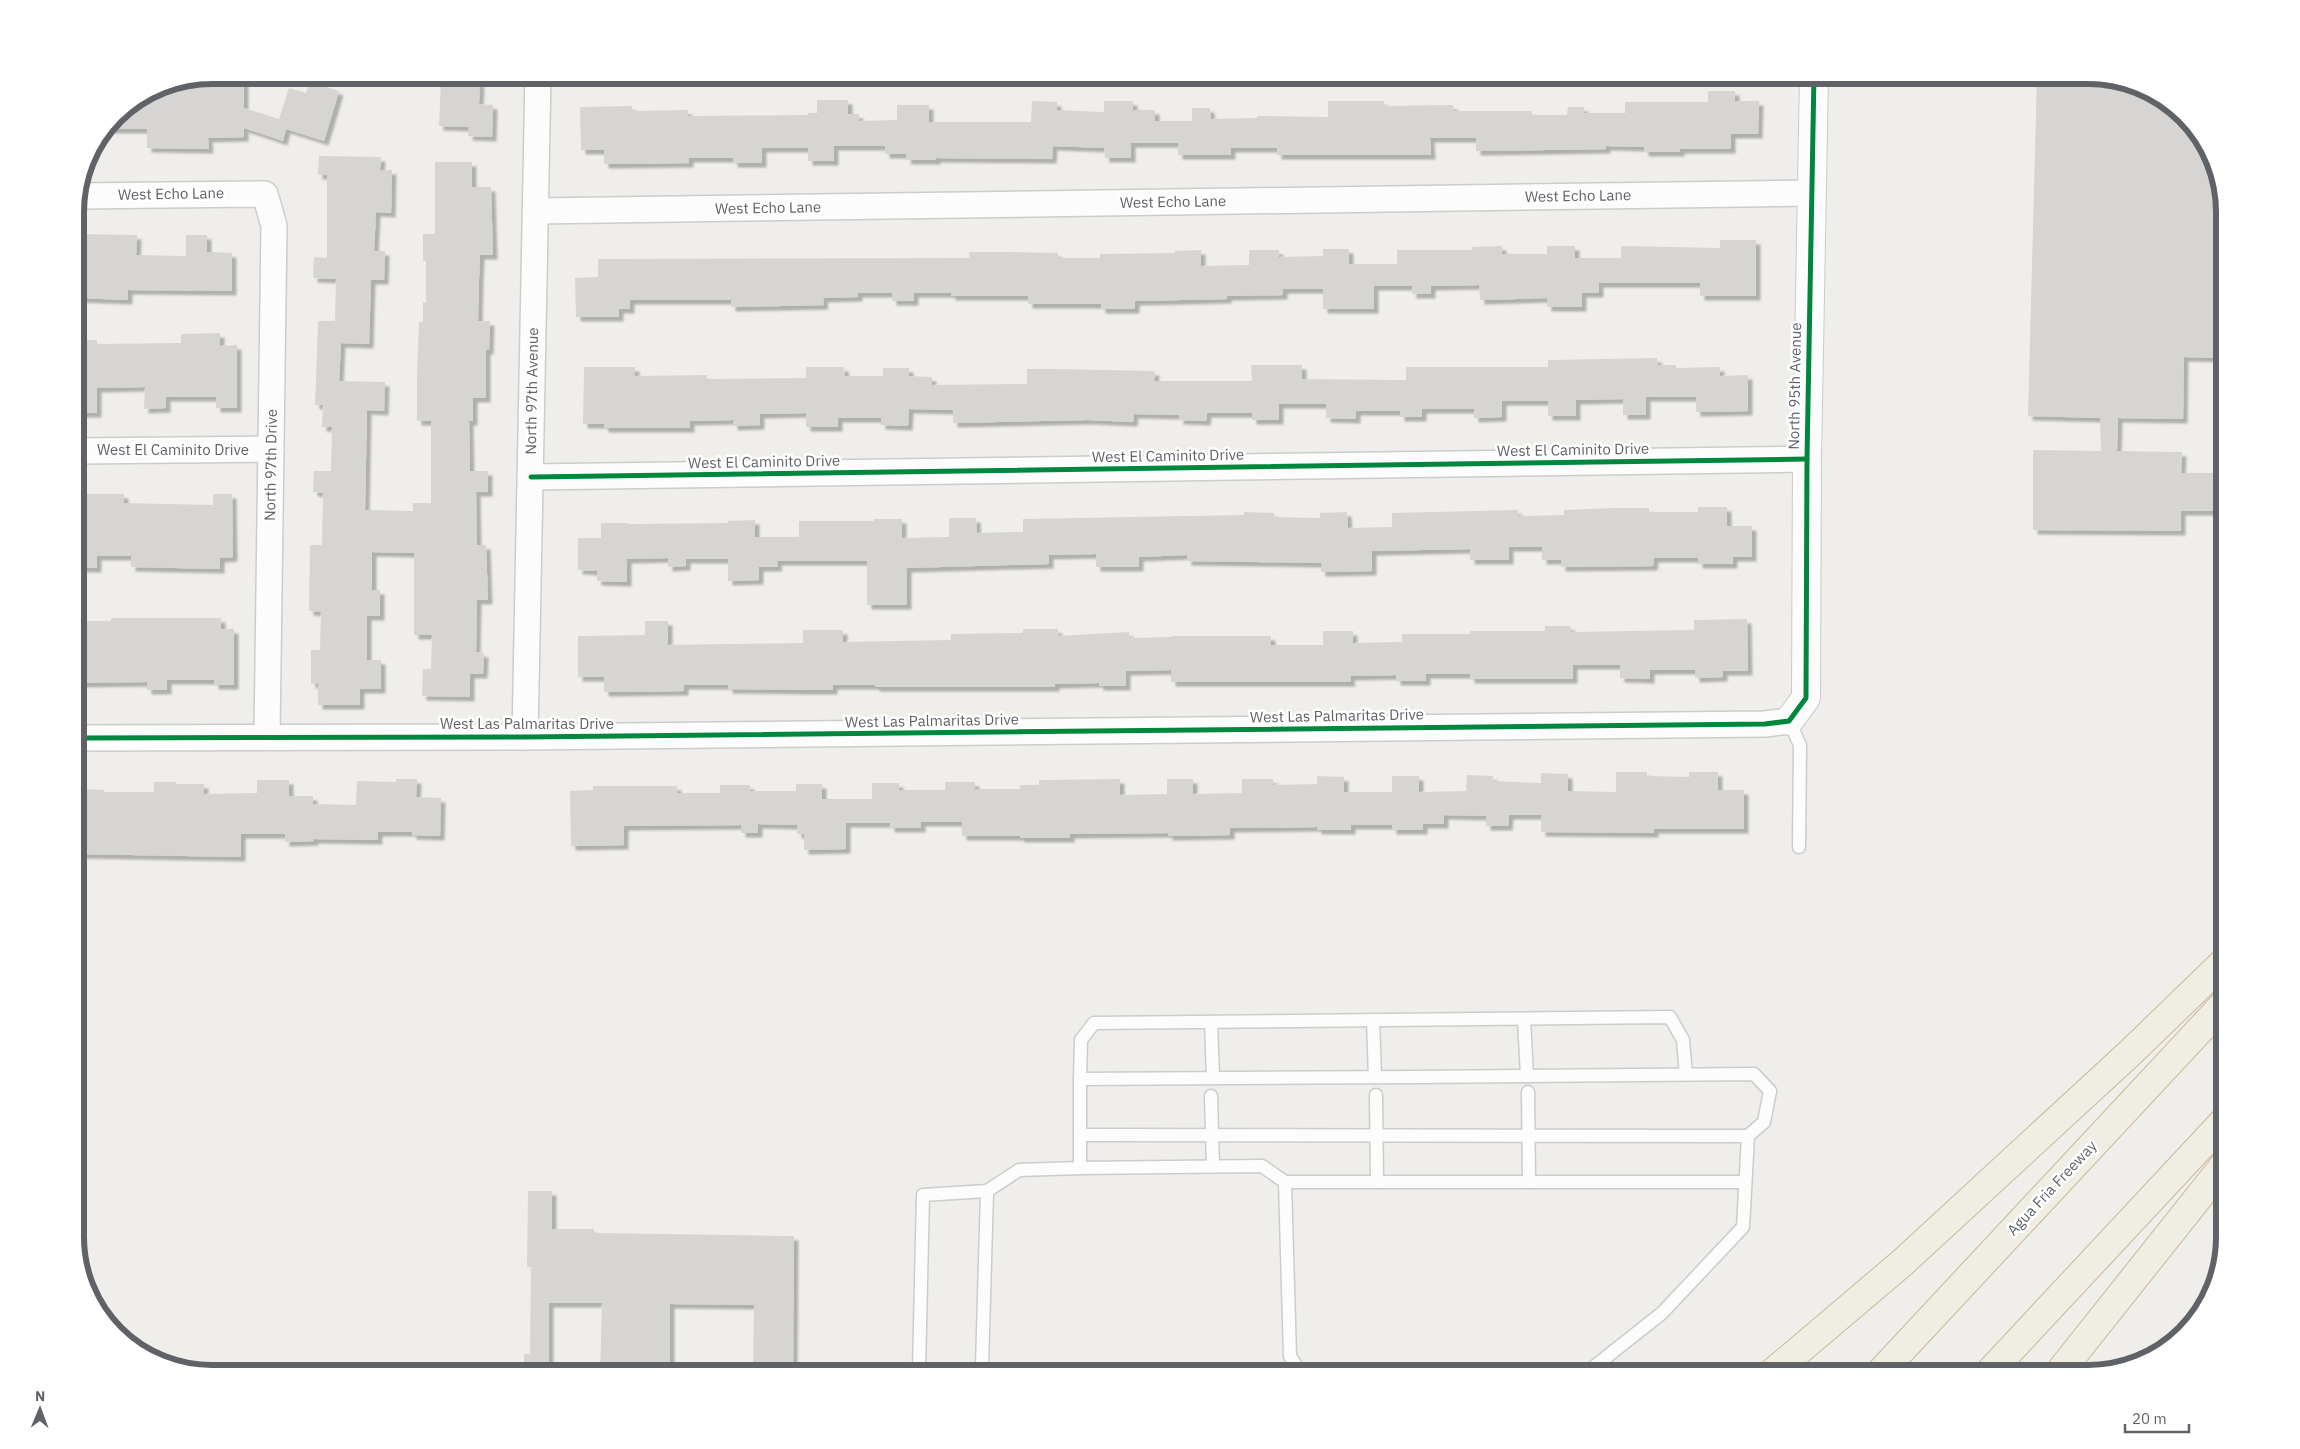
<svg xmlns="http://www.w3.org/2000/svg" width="2300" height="1449" font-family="'IBM Plex Sans',sans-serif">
<defs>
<filter id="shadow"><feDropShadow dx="4.5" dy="4.5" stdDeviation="1" flood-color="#0004"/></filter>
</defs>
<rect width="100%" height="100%" fill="#efeeea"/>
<g fill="#d6d5d3" filter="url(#shadow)">
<polygon points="2037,75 2088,75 2157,93 2207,143 2225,203 2225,358 2184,357 2183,419 2118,418 2117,451 2182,452 2181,473 2223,473 2223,511 2181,511 2181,531 2033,530 2033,450 2101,451 2100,418 2028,416"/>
<polygon points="244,76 244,108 279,119 289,88 306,93 310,82 339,91 324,141 286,129 283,141 244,128 244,137 208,138 209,149 147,148 147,129 106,129 115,115 160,85 203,77"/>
<polygon points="441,80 480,82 479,104 493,105 492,137 468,136 469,127 439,126"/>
<polygon points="1708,91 1735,91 1735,101 1759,101 1758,134 1731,134 1731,149 1680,149 1680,152 1644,152 1644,147 1606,146 1606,149 1476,151 1476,138 1430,138 1431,155 1277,155 1277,148 1231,148 1231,155 1178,155 1178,143 1131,143 1131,158 1105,158 1104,148 1053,146 1052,159 936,158 936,160 906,160 907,154 885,154 885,146 834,146 834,161 808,161 808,148 762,148 762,163 733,163 733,158 689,158 689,163 604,164 604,150 581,150 580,107 632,106 632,111 688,110 688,116 808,115 808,113 817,113 817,100 848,100 848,114 859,114 859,121 897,120 897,105 929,105 929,122 1031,122 1032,101 1057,102 1057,110 1104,112 1104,101 1133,101 1133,110 1155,110 1155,121 1192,121 1192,108 1210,108 1211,119 1257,118 1257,116 1328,117 1328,101 1384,101 1384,106 1453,105 1454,111 1532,111 1532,115 1567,115 1568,107 1584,107 1584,113 1625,113 1625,102 1708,102"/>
<polygon points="319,156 381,157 380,170 392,170 391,213 376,212 374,251 385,251 384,280 371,280 369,344 341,343 339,381 385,382 384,411 367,410 365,510 413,511 413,503 431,503 431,421 417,421 417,376 419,322 423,322 423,302 426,303 426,261 423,261 423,234 435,234 435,162 472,162 472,187 491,187 493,255 480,255 479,279 478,321 490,321 489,350 486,350 486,398 473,398 473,421 469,421 470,471 488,471 488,492 476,492 477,545 486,545 488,600 477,600 476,652 484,653 483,674 470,674 470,697 422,696 423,669 431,669 432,635 414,635 414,553 372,552 372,590 380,590 380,616 367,616 367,660 381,660 381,689 360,689 360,705 318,705 318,683 311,684 311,650 320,650 321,612 309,611 310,545 322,545 323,493 313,492 314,471 331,471 332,427 322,427 323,405 315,405 318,321 335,321 336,279 313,278 314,257 327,258 327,175 318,175"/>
<polygon points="75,234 137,235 136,255 186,256 186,235 207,235 207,252 232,253 232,291 128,290 128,300 75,298"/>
<polygon points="1720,240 1756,240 1756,296 1700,296 1700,283 1599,283 1599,293 1582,293 1582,307 1547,307 1547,298 1480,300 1479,285 1431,286 1431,294 1412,294 1412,286 1374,286 1374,309 1323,309 1323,289 1283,289 1283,295 1227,296 1227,299 1135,301 1135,309 1101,309 1101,304 1028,304 1028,296 951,296 951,293 914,293 914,301 892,301 892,293 858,293 858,297 823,298 824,305 783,306 731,307 731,300 630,300 630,309 619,309 619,317 576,317 575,278 598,277 598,259 970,258 969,252 1006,252 1058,253 1058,258 1100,258 1100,254 1175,253 1175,251 1201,250 1201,266 1249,265 1249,250 1279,250 1279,257 1323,256 1323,249 1349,249 1349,264 1397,264 1397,250 1472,250 1472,247 1502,246 1502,254 1547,254 1547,246 1575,246 1575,258 1621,258 1621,246 1720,248"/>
<polygon points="220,333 220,346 237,345 237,408 216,408 216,397 166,397 166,408 144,409 145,387 97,388 97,413 77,413 77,402 75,402 75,340 97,340 97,344 181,343 181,334"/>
<polygon points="1657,358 1658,365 1676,365 1676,368 1720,367 1720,376 1748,375 1748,411 1696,412 1696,397 1646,397 1646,415 1623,415 1623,399 1576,400 1576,416 1548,416 1548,401 1502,401 1502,417 1474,418 1474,409 1422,409 1422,417 1400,417 1400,411 1356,411 1356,419 1326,418 1326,404 1279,404 1279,420 1252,420 1252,413 1207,413 1206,421 1179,420 1179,415 1134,414 1133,422 1088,420 953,423 953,410 909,409 908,426 881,425 881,418 838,418 838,427 806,427 806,413 760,414 760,425 733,426 733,420 690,421 690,428 604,428 604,424 583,424 584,367 635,367 635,376 707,375 707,379 806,378 806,367 844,367 845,376 883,376 883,368 909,368 909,376 932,377 932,385 1027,384 1027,369 1054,369 1155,371 1154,381 1252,381 1251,365 1302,365 1302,379 1406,380 1406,367 1548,367 1548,360"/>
<polygon points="76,494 124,494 124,503 213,505 213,494 232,494 233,557 220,558 220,569 131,567 131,556 97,556 97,568 75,568"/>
<polygon points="1698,507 1727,507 1727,526 1752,526 1752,557 1733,557 1733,564 1698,564 1698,558 1654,558 1653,566 1561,567 1561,560 1542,560 1542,547 1509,547 1509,560 1470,560 1470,549 1372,551 1372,571 1321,572 1321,563 1187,561 1187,555 1139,557 1139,567 1096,567 1096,554 1049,555 1049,564 907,568 907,605 867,605 867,561 777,561 778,567 759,567 759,580 728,581 728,559 686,559 686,566 668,567 668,558 627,559 627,582 597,581 597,571 578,570 578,538 601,538 601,523 628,523 628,524 728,523 728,521 755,520 755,537 799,537 799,521 874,521 874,519 902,519 902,538 949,537 949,518 976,518 977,533 1023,532 1023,519 1244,515 1244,512 1274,513 1274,517 1320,518 1320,513 1347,512 1348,528 1392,527 1392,513 1518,510 1518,516 1564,515 1564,510 1617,508 1649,508 1649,512 1698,512"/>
<polygon points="111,618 221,618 221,629 234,629 234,685 214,685 214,680 167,680 167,690 147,690 147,682 75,683 75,621 111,621"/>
<polygon points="1747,619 1748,671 1723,671 1723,677 1695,678 1695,670 1650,670 1650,679 1620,678 1620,665 1573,665 1573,679 1470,679 1470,674 1426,674 1426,681 1396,681 1396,675 1350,676 1351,682 1171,682 1171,670 1126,671 1126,686 1099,686 1099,683 1055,684 1055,687 875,687 875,685 833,685 833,690 803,690 728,689 728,685 684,685 684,691 604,692 604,677 578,677 578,636 645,635 645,621 668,621 668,645 803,643 803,630 843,630 843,642 951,640 951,634 1023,633 1023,629 1058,629 1058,636 1129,632 1129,638 1171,637 1171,636 1271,636 1271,645 1323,645 1323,631 1353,631 1353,643 1402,642 1402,634 1470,634 1470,631 1545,631 1545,626 1571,626 1571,632 1694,630 1694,620"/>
<polygon points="1616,772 1647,772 1647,776 1689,777 1689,772 1718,772 1718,790 1744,790 1744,829 1654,829 1654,833 1541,832 1541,815 1509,815 1508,826 1486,826 1486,816 1444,815 1444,824 1423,824 1423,830 1392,830 1392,825 1351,825 1351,830 1317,830 1317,827 1230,828 1230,835 1168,836 1168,833 1070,834 1070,838 1020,838 1020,836 962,836 962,822 921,822 921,828 890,828 890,823 846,823 846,849 804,850 804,834 797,834 797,825 758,824 758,833 741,833 741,825 624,826 624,845 571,846 570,791 593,790 593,786 677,786 677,793 720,793 720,785 750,785 750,791 796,791 796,784 822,784 822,799 872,799 872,783 899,783 899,790 945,790 945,782 975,782 975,789 1020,789 1020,785 1039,785 1039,780 1120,779 1120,795 1167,794 1167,779 1193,779 1193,794 1242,793 1242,779 1273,779 1273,785 1317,784 1317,776 1344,777 1344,792 1392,792 1392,776 1419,776 1419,792 1466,791 1467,775 1493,776 1492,781 1541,783 1541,773 1568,774 1568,791 1616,792"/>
<polygon points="396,779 417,779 416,797 441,798 440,836 412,835 412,832 378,832 378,840 314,839 314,841 285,842 285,834 241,834 241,857 75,854 75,799 80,799 80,789 104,790 104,792 154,792 154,782 176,782 176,784 204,784 204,794 257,793 257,780 289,780 289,796 313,796 313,804 356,805 357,781 396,782"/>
<polygon points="528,1191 552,1191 552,1229 594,1229 594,1233 794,1236 793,1374 753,1374 754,1305 670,1304 670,1374 600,1374 602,1303 549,1303 549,1374 524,1374 524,1354 530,1354 531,1267 527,1267"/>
</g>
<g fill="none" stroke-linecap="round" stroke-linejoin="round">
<defs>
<g id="lane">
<polyline points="1789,721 1800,745 1799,847"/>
<polyline points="1524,1019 1527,1076"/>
<polyline points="1373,1020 1375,1077"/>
<polyline points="1211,1022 1213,1078"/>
<polyline points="1080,1079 1080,1168 1262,1166 1285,1182 1290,1356 1301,1374"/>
<polyline points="1528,1092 1529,1182"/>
<polyline points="1376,1095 1377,1182"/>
<polyline points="1211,1096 1213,1166"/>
<polyline points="1080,1135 1748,1136"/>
<polyline points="1285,1182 1745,1182"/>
<polyline points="924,1374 919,1370 923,1195 987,1191 1019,1170 1080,1168"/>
<polyline points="976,1374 982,1367 987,1191"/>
<path d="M1585 1374 1662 1313 1743 1227 1748 1136 1764 1122 1770 1091 1754 1074C1529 1076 1305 1078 1080 1079L1081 1040 1094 1023 1670 1017 1683 1040 1686 1075"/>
</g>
<g id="street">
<polyline points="77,196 265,194 274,226 267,736"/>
<polyline points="536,211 1810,193"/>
<polyline points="75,451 271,449"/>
<polyline points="531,477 1807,459"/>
<polyline points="525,737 538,75"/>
<polyline points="75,738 525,737 1765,724 1789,721"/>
</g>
<polyline id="secondary" points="1789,721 1806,698 1807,459 1814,75"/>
<g id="highway">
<polyline points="1771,1374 1902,1263 2131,1052 2225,961"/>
<polyline points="1879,1374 2225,1003"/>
<polyline points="1988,1374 2225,1120"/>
<polyline points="2058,1374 2225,1164"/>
</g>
</defs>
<use href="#lane" stroke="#cbcccc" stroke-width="15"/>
<use href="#street" stroke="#cbcccc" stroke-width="28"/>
<use href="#secondary" stroke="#cacacb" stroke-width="30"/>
<use href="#highway" stroke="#c8b996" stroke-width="30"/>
<use href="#lane" stroke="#fdfcfc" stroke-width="12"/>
<use href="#street" stroke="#fdfcfc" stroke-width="25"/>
<use href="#secondary" stroke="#fdfcfc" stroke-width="28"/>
<use href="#highway" stroke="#f0ede3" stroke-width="28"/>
<defs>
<g id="cycleway">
<polyline points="531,477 1807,459"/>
<polyline points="75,738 525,737 1765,724 1789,721 1806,698 1807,459 1814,75"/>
</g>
</defs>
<use href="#cycleway" stroke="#fff" stroke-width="8"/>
<use href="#cycleway" stroke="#00873e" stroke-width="5"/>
</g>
<g text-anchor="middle" stroke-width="5" stroke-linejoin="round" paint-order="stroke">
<g font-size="15" fill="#5f6368" stroke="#fff">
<text transform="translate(171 194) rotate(-1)" y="5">West Echo Lane</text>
<text transform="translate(1578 196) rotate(-1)" y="5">West Echo Lane</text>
<text transform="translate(1173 202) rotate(-1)" y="5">West Echo Lane</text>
<text transform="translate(768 208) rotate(-1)" y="5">West Echo Lane</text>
<text transform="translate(1795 386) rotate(-89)" y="5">North 95th Avenue</text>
<text transform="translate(532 391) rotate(-89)" y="5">North 97th Avenue</text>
<text x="173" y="455">West El Caminito Drive</text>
<text transform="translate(1573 450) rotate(-1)" y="5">West El Caminito Drive</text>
<text transform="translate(1168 456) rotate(-1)" y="5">West El Caminito Drive</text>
<text transform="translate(764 462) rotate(-1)" y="5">West El Caminito Drive</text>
<text transform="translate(271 465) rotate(-89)" y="5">North 97th Drive</text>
<text transform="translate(1337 716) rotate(-1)" y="5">West Las Palmaritas Drive</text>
<text transform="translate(932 721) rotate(-1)" y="5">West Las Palmaritas Drive</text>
<text x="527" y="729">West Las Palmaritas Drive</text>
<text transform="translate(2052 1188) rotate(-47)" y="5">Agua Fria Freeway</text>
</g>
</g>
<path d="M0 0H2300V1449H0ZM212 84H2088A128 128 0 0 1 2216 212V1237A128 128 0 0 1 2088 1365H212A128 128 0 0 1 84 1237V212A128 128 0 0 1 212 84Z" fill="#fff" fill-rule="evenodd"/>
<path fill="none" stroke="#5f6368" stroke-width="6" d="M212 84H2088A128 128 0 0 1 2216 212V1237A128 128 0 0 1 2088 1365H212A128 128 0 0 1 84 1237V212A128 128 0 0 1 212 84Z"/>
<g transform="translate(40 1409) rotate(1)" stroke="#ffffff" stroke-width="4" paint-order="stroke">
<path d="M0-4L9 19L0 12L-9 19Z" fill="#5f6368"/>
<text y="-8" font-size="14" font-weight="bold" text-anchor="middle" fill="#5f6368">N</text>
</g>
<path d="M2125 1424v8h64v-8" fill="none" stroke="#5f6368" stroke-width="2.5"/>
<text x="2132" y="1424" font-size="15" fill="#5f6368" stroke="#ffffff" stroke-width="4" paint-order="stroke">20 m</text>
</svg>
